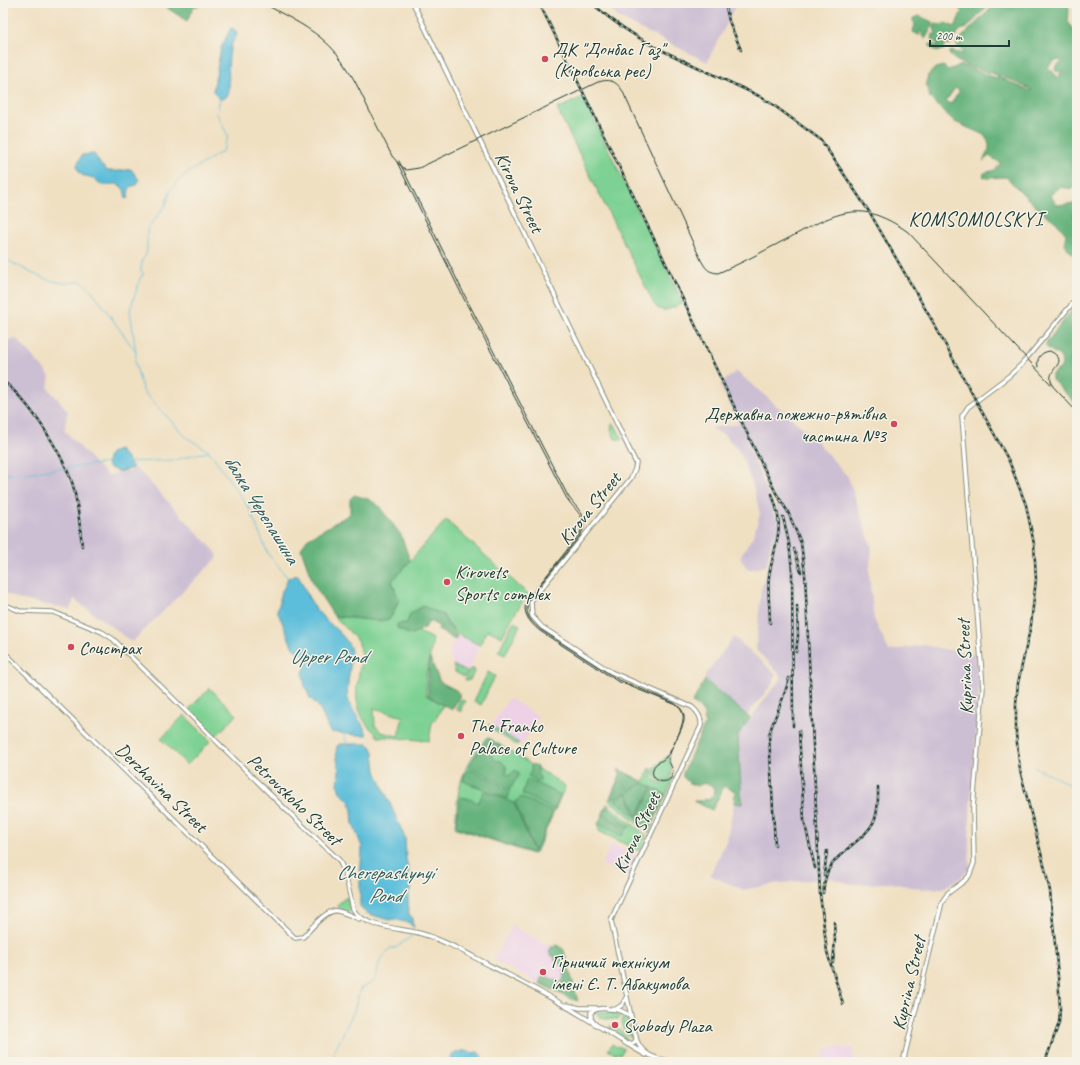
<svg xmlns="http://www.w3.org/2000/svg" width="1080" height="1065" font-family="Caveat,sans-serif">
<rect width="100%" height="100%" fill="#f7f3e8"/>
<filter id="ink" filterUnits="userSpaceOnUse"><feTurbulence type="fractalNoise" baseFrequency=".025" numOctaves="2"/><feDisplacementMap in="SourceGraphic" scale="8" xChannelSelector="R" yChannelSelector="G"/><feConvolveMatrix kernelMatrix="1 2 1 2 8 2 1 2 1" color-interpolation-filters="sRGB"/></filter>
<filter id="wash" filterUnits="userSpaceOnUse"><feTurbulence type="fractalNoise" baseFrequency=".012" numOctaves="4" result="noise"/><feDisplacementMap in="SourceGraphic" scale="16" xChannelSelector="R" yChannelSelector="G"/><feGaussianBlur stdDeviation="0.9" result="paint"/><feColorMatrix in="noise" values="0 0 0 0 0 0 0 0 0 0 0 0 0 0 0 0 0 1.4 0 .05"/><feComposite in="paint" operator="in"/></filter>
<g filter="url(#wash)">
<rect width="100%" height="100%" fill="#f0e0c2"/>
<g fill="#eed0e7">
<polygon points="457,635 480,645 467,672 453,665 449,652"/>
<polygon points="509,698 539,717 522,745 491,726"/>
<polygon points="611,844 637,856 628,876 602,864"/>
<polygon points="512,926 566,955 578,1001 571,999 493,960"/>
<polygon points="833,1047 853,1048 853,1062 820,1062 826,1048"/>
</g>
<g fill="#ccbed3" fill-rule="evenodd">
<polygon points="604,3 737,3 707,62 619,18"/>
<polygon points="17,339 50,376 48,388 68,411 64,430 107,476 137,469 216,552 218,557 132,642 74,599 70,609 18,599 3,592 3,340"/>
<path d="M736 371 811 435 848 477 872 548 869 574 874 619 889 651 923 645 976 655 979 693 971 798 969 836 970 868 959 879 943 888 921 889 892 883 852 884 830 878 773 884 743 890 710 875 727 839 734 803H742L738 735 781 678 778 672 757 651 756 648 761 590 771 555 774 531 766 566 748 570 741 559V555L753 536 760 514 754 489 740 452 724 435 711 428 739 424 720 385ZM740 429 777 504 775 520 771 499Z"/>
<polygon points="734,637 776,674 773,683 747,715 705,680 705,675"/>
</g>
<g fill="#7dd193" stroke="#4e8764" fill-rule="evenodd">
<path d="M583 97 683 303C673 307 662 316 654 304L557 109Z"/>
<polygon points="612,424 615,425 622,438 621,440 615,439 611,429"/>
<path d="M446 520 528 594 512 618 502 637 488 630 480 645C463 637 452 633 443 615L408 620 407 623 404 624 398 629C407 632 408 636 417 631L433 639 426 676V695L443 705 437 717 432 723 429 741 388 737H378C375 732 372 730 368 726 362 719 359 710 357 701 354 683 365 659 360 646 355 635 342 625 334 616L379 621 393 615C394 609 398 605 399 599L396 593 392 581ZM374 708 403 717 398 736 381 732 375 725Z"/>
<polygon points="513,622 520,625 505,655 498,652"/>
<polygon points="453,665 467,672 464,677 455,672"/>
<polygon points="470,669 474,669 474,672 470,680 466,681 465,679"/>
<polygon points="488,672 495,676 481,705 474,701"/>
<polygon points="210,688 237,715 216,736 189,709"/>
<polygon points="461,699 466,702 462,706 461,712 456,709 458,704"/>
<polygon points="184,715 211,741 187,765 161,739"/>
<polygon points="489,724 519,743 518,744 515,744 490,728 489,726"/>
<path d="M487 737 564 785 565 787 536 853 532 854 456 828 455 826C457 808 457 789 464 773 469 761 479 747 487 737Z"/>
<path d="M669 755C668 762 673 767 672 774 669 786 649 782 655 767Z"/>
<path d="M650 768 652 769V777C658 785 666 785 672 778H674L649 833 609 800 620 775 618 769 644 782Z"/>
<polygon points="607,804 647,836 641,850 637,850 599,831 598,825"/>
<polygon points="345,898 348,898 350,911 348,913 337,907 337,905"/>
<path d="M599 1012 619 1013 622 1016 619 1019C610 1019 601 1021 596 1013Z"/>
<path d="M624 1017 628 1019 632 1038C625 1035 622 1028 622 1021Z"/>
<polygon points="611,1025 621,1031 628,1041 609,1029"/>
<polygon points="612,1044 617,1047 618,1046 624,1049 620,1055 618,1053 616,1054 608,1050"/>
</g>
<g fill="#66b37d" stroke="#427858" fill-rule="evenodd">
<polygon points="160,3 199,3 198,6 194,6 187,21"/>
<polygon points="951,3 990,3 967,28 960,30 955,37 952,40 952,43 949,45 944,45 943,50 936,51 930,46 930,44 938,46 938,44 931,39 932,34 936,35 934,27 935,24 942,25 945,23 955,27 962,11"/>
<path d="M996 3H1067L1069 9 1068 22 1077 33V185L1073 189 1060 187 1050 195 1057 205 1077 203 1074 219 1077 221V259L1064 244 1066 234 1056 222 1036 207 1006 177 988 178 983 176 984 173 995 170 1001 163 989 156 983 161 989 149V143L984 135 955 122 930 98 926 83 928 75 935 68 943 66 948 70 961 65 993 77 1000 78 1030 91 1032 90C1022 85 1009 79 997 75 983 70 958 66 949 54L951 51 963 54V52L957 46V42ZM1057 60 1064 61 1056 66 1055 70 1057 72 1062 70 1058 78 1052 71 1048 69C1049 64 1052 62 1057 60ZM955 88 960 90 951 104 946 101Z"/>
<polygon points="920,16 932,22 933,25 926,38 922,36 922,32 920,31 919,35 913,32 915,24 913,21 913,18"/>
<path d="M1077 303V405L1052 380V374L1061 368C1065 352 1052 355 1045 345Z"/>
<polygon points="354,495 368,499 378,505 401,535 410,561 392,581 396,593 399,599 390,619 379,621 334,616 314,585 301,549 307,539 350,514 350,499"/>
<polygon points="423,606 443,615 448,625 457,635 455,640 438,630 439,626 429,621 425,628 412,634 408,634 397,628 397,624 407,623 410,614"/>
<polygon points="430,658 440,682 456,690 460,695 452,710 428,696 428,676"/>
<path d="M705 680 750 718 738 735 742 804 734 803 735 791 724 786 712 810 693 801H702L704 799 708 800 714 794 715 789C711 783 704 782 697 786L689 783 683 777V773L705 724 704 714 699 707 692 703Z"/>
<polygon points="488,738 493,740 493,744 498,744 500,746 498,750 493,752 492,755 495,760 501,761 506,766 506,774 510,775 515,770 518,772 519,775 511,788 469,766"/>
<polygon points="533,764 537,767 538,775 540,777 540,782 528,776 531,772 531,766"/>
<polygon points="470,769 510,790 508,799 463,781 465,773"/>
<polygon points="620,770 643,782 628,791"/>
<polygon points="620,775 626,792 613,799 611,797"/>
<polygon points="527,779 561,795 554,810 522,794"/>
<polygon points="644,783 652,787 637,816 628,792"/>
<polygon points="653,788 666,794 649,828 637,818"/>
<polygon points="484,791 514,803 534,853 532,853 458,827 456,825 460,797 467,798 478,803"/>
<polygon points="627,793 636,817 615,800"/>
<polygon points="521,797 553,812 535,852 515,802"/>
<polygon points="606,807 630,827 628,829 603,813"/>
<polygon points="603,815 626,830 622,836 598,824"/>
<polygon points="555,945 560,946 564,950 578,1001 571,999 539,983 543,975 552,979 557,980 558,984 562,982 565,975 564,972 565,968 554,959 555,957 551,955 549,952 552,946"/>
</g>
<g fill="#5cbeda" stroke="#3e7e87">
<path d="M231 28 235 30 237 35C227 47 228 67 229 83 229 87 230 91 228 95 226 98 222 99 219 99L213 91 221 48Z"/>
<path d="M94 154 101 165 108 171H121L131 169 139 180 137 185 132 186 129 189 128 198 126 199 124 189C112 179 113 187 103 185 98 184 97 179 93 178 82 174 80 178 77 165L82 155Z"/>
<polygon points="119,450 127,459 133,468 119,472 108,467 107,462 110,453"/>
<path d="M298 575C305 589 310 603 321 615 330 625 344 634 350 647 354 658 345 685 348 699 352 713 363 722 367 735H356L330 732 319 707 310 698 305 686 303 673 307 663 306 656 293 648 277 610 280 602V594L284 588 288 578Z"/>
<polygon points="340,744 367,744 371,746 374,752 376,771 405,838 406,858 411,885 408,898 409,915 412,917 412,921 414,928 409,923 393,919 389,920 366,913 360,906 360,883 362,847 353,824 352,810 350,802 340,792 338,786 339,772 336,752 337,746"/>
<path d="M462 1051H470L471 1053 477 1052C482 1054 483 1057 481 1062H451L450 1058C454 1052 457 1053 462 1051Z"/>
</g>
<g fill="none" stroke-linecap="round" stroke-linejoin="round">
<g stroke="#5cbeda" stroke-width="1">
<polyline points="220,98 217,114 228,136 223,151 186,174 179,180 171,190 165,206 147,230 147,250 145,257 142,260 141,271 144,275 141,276 130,310 136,353 135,363 143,391 186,437 210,452 250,510 268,554 288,578"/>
<path d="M3 258C22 267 43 282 65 283 70 283 75 282 81 281L93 292 136 352"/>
<polyline points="129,462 175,460 196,454 209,452"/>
<polyline points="3,474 17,474 108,463"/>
<polyline points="343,733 347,743"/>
<polyline points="1035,767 1077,788"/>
<polyline points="333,1062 334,1052 354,1011 360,989 375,981 380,960 390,948 395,948 412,936"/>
</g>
</g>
</g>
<g filter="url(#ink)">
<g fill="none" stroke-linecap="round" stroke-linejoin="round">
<defs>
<g id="major">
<path d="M413 3 636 463 635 469 631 478 531 601 532 616 542 627 611 672 692 707C698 712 702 718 701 726L611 920 632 1021"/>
<path d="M3 604 20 611 53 612 102 632 113 639 277 801 339 860 345 873 353 909C363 928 401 928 419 933 444 940 466 953 489 965 525 983 560 1002 595 1024"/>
<path d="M3 651 295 938 303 937C310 930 326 909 337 911 344 912 352 916 359 919"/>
<polyline points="567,1005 580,1008 596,1008"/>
<polyline points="616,1009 622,1005 626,998"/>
<path d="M636 1036V1040L634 1043 627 1044 595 1024 591 1019V1012C597 1008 602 1008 609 1009 645 1010 626 1037 645 1052 653 1059 664 1060 674 1062"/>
<polyline points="627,1044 646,1055"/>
<polyline points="903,1062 942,902 948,893 964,881 969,876 974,863 973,808 983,688 962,416 968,407 1009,376 1021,365 1077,298"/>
</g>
</defs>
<use href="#major" stroke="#888e7b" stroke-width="5.5"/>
<use href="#major" stroke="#fff" stroke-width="3.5"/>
<g stroke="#1f3d34" stroke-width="1">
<path d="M263 3C282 14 304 24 321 38 345 57 357 85 370 112 377 127 385 141 392 156L399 164 406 170 419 168 598 82C609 79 615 80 622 90L701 260C706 269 708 272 718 273 740 264 760 253 781 242 808 229 839 206 870 213 884 217 897 224 908 232L1077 412"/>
<path d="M397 162 463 297 566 497C575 512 589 516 579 535L527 600C521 612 530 623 540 631L617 681 674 704C678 706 682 710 683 715 685 723 672 751 666 757 662 762 655 762 653 769 649 783 672 787 673 772 673 767 668 763 669 758 671 746 681 733 684 721 685 713 681 707 674 703L617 679 541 630C526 618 522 608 534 592L580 536C591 516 578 511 568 496L465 296 399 161"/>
<path d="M1038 367C1036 358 1041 352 1050 351 1069 361 1052 367 1051 376 1050 379 1051 382 1053 385"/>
</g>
<defs>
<g id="rail">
<path d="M539 3C620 165 697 330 776 493L788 512 801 543 805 574 820 894 827 952 843 1004"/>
<path d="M592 3C611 21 633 35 657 48L759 96 772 104 821 140 870 213 934 324 1009 461 1026 505 1034 544 1036 579 1031 625 1018 683 1016 704V734L1020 770 1045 869 1050 891 1058 976 1060 1008 1059 1023 1045 1062"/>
<polyline points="725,3 729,21 741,50"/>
<path d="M3 381C30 402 60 450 72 482 78 501 80 527 82 546"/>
<polyline points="783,517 789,543 792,570 793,726"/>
<polyline points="794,549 801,572"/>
<path d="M770 623C770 608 767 591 769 576 775 541 786 531 772 494"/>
<polyline points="796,652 798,636 797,606"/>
<polyline points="799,731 804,820 815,868"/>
<path d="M775 845 769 735C774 716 785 698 789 678"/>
<polyline points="824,875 827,851"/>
<path d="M823 893C824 885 825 876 829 869 833 862 839 856 845 851 873 827 879 825 878 787"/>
<polyline points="833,963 835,940 834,922"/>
</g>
</defs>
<use href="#rail" stroke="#1f3d34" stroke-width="2.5"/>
<use href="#rail" stroke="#f7f3e8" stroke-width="1" stroke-dasharray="3" stroke-linecap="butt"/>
</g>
</g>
<g fill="#d1495b" stroke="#f7f3e8" stroke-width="1.5">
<circle cx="545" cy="59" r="4"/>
<circle cx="894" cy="424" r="4"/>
<circle cx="447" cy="582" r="4"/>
<circle cx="71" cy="647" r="4"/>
<circle cx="461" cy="736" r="4"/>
<circle cx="543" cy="972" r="4"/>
<circle cx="615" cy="1025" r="4"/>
</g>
<g text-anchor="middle" stroke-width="3" stroke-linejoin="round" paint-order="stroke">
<g font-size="19" fill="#1f3d34" stroke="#f7f3e8" text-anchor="start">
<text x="553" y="55">ДК "Донбас Газ"<tspan x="553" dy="22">(Кіровська рес)</tspan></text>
<text x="886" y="420" text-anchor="end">Державна пожежно-рятівна<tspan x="886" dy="22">частина №3</tspan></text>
<text x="455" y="578">Kirovets<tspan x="455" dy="22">Sports complex</tspan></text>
<text x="79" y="654">Соцстрах</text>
<text x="469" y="732">The Franko<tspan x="469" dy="22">Palace of Culture</tspan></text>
<text x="551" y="968">Гірничий технікум<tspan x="551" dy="22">імені Є. Т. Абакумова</tspan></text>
<text x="623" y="1032">Svobody Plaza</text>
</g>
<g font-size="19" fill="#1f3d34" stroke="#f7f3e8">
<text transform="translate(520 192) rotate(64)" y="7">Kirova Street</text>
<text transform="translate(589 508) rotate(-51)" y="7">Kirova Street</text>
<text transform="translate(964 667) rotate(-92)" y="7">Kuprina Street</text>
<text transform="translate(162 787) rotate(44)" y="7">Derzhavina Street</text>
<text transform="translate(295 799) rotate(44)" y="7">Petrovskoho Street</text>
<text transform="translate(636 832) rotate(-65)" y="7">Kirova Street</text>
<text transform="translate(908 983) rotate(-77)" y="7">Kuprina Street</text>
</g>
<g font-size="20" letter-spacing="1" fill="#1f3d34" stroke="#f7f3e8">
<text x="976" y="226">KOMSOMOLSKYI</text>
</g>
<g font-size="20" font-style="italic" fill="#2e5d5e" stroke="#f7f3e8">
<text transform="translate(262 509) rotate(58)" y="7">балка Черепашина</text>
<text x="328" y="663">Upper Pond</text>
<text x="385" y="879">Cherepashynyi<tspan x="385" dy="23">Pond</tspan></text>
</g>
</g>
<rect width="1080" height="1065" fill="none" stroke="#f7f3e8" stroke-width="16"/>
<path d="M930 40v6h79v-6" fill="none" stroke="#1f3d34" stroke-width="2"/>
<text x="936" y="40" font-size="12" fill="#1f3d34" stroke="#f7f3e8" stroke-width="3" paint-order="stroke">200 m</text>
</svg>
